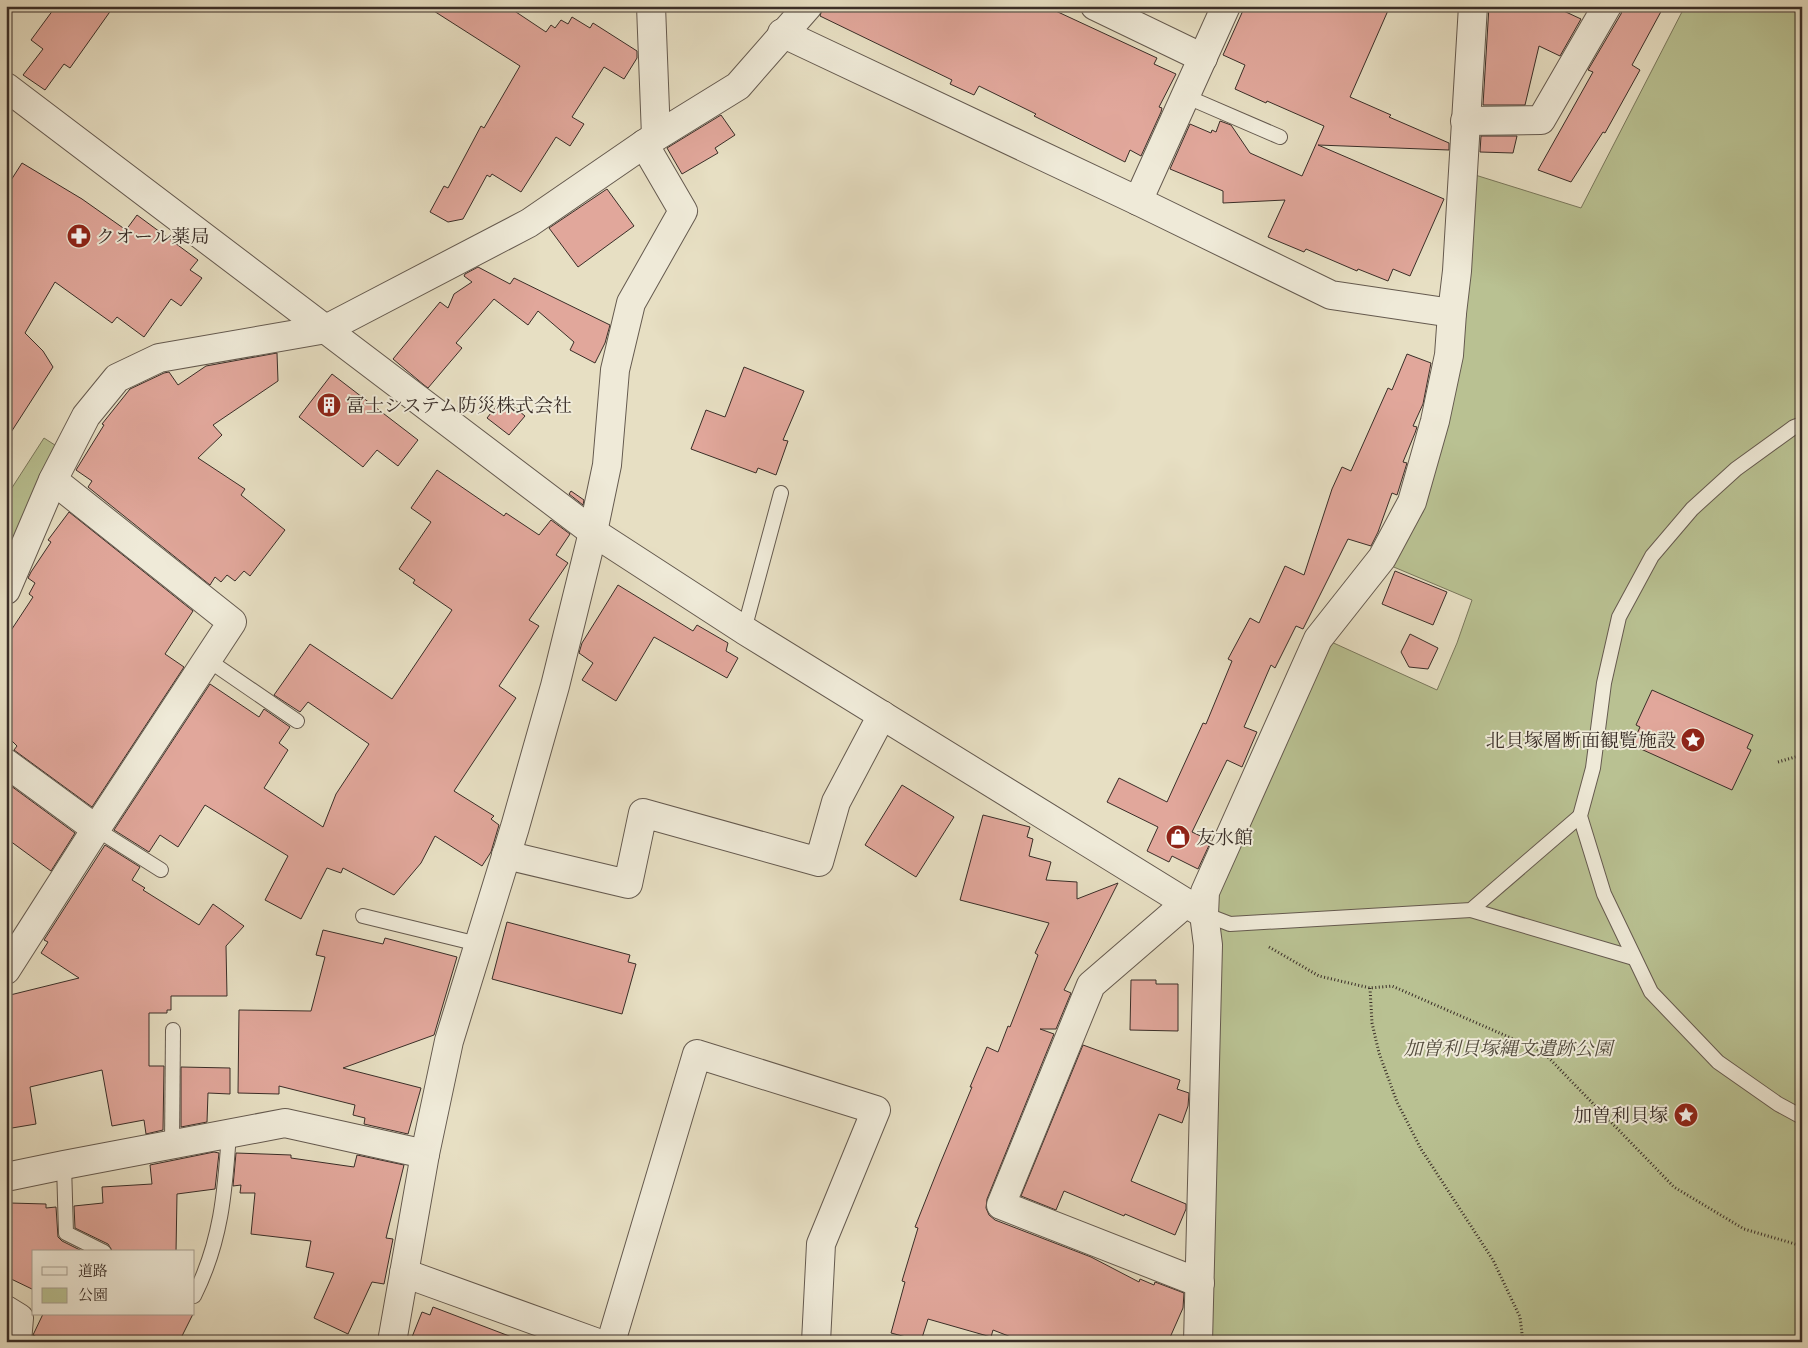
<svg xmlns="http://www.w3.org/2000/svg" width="1808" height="1348" font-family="'Sorts Mill Goudy','Noto Serif JP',serif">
<rect width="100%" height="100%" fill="#e7dfc3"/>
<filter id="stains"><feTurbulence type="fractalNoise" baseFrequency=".004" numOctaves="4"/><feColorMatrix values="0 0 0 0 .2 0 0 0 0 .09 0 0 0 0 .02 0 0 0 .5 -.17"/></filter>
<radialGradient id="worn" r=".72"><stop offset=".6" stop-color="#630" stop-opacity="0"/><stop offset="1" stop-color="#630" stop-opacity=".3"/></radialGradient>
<g fill="#b9c192" stroke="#7a785d">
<polygon points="1685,6 1802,6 1802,1342 1209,1342 1216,900 1327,640 1437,690 1457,643 1472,600 1389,565 1423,512 1443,442 1472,174 1581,208"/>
<polygon points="44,438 61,449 6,579 6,497"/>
</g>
<g fill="#e1a79b" stroke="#3a2e28">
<polygon points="56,6 114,6 70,68 64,64 45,90 23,75 43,49 31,40"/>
<polygon points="426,6 507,6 546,32 551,25 555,28 561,20 568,24 572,17 590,28 593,23 637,51 637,58 624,79 604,67 572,117 584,124 570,146 556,137 521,192 492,174 490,177 487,175 463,219 448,222 430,212 444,186 448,188 481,126 484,128 520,66"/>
<polygon points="823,6 1045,6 1157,58 1154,64 1176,74 1159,107 1162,108 1161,112 1141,156 1130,150 1125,162 1034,116 1036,114 979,86 974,95 950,84 952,80 820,16"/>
<polygon points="1245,6 1390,6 1350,97 1391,115 1389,117 1449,143 1449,150 1318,145 1444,199 1410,276 1393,269 1388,281 1358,269 1357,271 1306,249 1304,252 1268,237 1285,200 1223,203 1223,191 1170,169 1190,124 1211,133 1212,130 1216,132 1220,121 1231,125 1250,153 1302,176 1324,126 1267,101 1266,103 1235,89 1245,65 1223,55"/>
<polygon points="1489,6 1553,6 1581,19 1560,56 1539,46 1525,105 1483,105"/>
<polygon points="1623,6 1664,6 1632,65 1640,70 1605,133 1603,132 1571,182 1538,170 1593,72 1588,70 1621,14"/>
<polygon points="721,115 735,135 715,148 718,153 682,174 667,148"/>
<polygon points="1481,136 1517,136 1513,153 1480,152"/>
<polygon points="22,163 82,199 126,230 137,215 198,260 190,270 202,278 181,306 171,299 144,337 117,317 112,323 55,282 25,333 43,351 53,367 6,440 6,188"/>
<polygon points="607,189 634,226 578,267 549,228"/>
<polygon points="478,267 510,284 514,278 610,325 605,343 595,363 570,350 574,342 538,311 528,325 494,299 456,343 462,348 428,388 424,385 393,359 440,302 448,308 454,294 472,282 464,276 465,274"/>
<polygon points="277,353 278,381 213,425 222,435 198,458 245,489 241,495 285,530 250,576 244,571 235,581 227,575 221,582 215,577 210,585 88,487 92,481 76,470 104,425 102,424 130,389 164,373 169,372 178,385 206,366"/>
<polygon points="1407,354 1431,363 1423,404 1413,426 1417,427 1415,433 1403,462 1407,463 1397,495 1392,493 1378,532 1371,546 1348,539 1303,629 1296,626 1275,668 1271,665 1244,727 1257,732 1242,767 1227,760 1192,832 1211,841 1198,869 1172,856 1169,862 1147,851 1158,827 1107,802 1119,778 1167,802 1203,723 1206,724 1232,661 1228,659 1250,618 1259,623 1285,566 1304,575 1332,489 1342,467 1351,471 1388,388 1392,390"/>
<polygon points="744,367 804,391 783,440 788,441 776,475 758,468 756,473 691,449 706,410 725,417"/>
<polygon points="332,374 418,440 398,466 377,450 363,467 299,417"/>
<polygon points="503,398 525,416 509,435 487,418"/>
<polygon points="437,470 504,516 506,513 539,535 551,520 570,534 556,555 568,563 529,620 539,626 499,686 516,698 454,791 494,816 491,819 499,825 491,852 482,866 435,836 421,863 394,895 343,868 341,873 327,868 301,919 265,900 288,856 205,805 178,847 160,835 149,852 114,830 210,684 259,717 264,709 290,727 279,743 288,750 264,788 323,827 336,794 369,744 308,702 300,712 274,695 310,644 392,699 452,610 413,583 415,580 399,569 431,522 411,508"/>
<polygon points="571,491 584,500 583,505 569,494"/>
<polygon points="69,512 193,611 165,654 184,667 92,807 14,750 17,746 6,735 6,638 33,597 29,594 35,583 28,578 31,572 51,542 48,540"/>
<polygon points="1395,571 1447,592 1433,625 1382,604"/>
<polygon points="618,585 693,631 697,625 728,643 726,651 738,658 727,678 654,637 616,701 582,680 593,663 579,653 582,643"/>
<polygon points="1410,634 1438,648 1428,669 1409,667 1401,652"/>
<polygon points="1652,690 1753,735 1747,748 1751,750 1732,790 1632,745 1640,727 1636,725"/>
<polygon points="7,783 75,833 51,871 6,838"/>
<polygon points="902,785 954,817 916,877 865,845"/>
<polygon points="983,815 1030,827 1027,837 1033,839 1029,856 1051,862 1046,880 1077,882 1077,899 1118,883 1064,990 1071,993 1056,1029 1040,1029 1054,1034 987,1199 986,1208 989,1215 995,1220 1091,1257 1139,1282 1140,1279 1154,1285 1155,1282 1184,1293 1183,1308 1168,1342 1024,1342 993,1330 991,1337 928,1319 921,1341 891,1333 905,1282 902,1281 918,1228 915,1227 940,1164 972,1087 970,1087 987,1047 998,1052 1008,1026 1010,1027 1038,955 1035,953 1049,923 960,900"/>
<polygon points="105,845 140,867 132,880 145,888 143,890 199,925 213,904 244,926 226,946 227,996 171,996 171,1010 167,1010 167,1013 149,1013 149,1066 164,1066 163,1130 146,1134 144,1120 112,1126 102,1070 30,1087 36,1124 6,1129 6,996 79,978 41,953 48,942 44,940"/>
<polygon points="507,922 630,955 628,962 636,964 622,1014 492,979"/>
<polygon points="323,930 383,944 385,938 457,957 434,1035 343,1068 421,1088 408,1134 364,1124 365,1118 353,1115 355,1105 279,1086 279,1094 238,1093 239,1010 311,1011 325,957 316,955"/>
<polygon points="1131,980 1156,980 1156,984 1178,984 1178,1031 1130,1030"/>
<polygon points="1083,1045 1180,1080 1177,1089 1189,1093 1188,1106 1182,1123 1159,1114 1131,1181 1186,1204 1186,1209 1175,1235 1125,1214 1124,1216 1064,1191 1056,1210 1021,1196"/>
<polygon points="181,1067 230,1068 230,1094 208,1093 207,1122 181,1127"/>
<polygon points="214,1152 219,1153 215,1189 177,1194 176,1252 113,1252 108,1244 75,1228 74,1206 103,1203 102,1187 152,1184 150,1165"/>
<polygon points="236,1153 291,1155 291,1158 354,1167 357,1155 404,1165 386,1238 393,1239 384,1284 372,1282 348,1334 314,1318 334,1273 306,1267 311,1241 251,1234 255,1193 240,1193 241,1185 233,1186"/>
<polygon points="10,1203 46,1204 46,1208 56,1207 58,1237 62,1241 84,1252 34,1252 34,1290 7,1277"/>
<polygon points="433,1307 517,1339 517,1342 410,1342 422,1312 430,1315"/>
<polygon points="43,1314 193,1314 179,1342 47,1342 33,1335"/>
</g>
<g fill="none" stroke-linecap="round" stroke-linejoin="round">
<defs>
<g id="service">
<polyline points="1185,96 1280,137"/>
<polyline points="1802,424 1794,427 1736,469 1692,509 1652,556 1619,617 1604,683 1593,768 1580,816 1604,894 1651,992 1718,1062 1778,1104 1802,1117"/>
<polyline points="744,630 781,493"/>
<polyline points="208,660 297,721"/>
<polyline points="96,829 161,870"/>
<polyline points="1471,910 1634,958"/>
<polyline points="1204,914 1230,924 1471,910 1580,816"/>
<polyline points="363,916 478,944"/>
<polyline points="172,1144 173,1030"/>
<polyline points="64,1165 66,1233 104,1252"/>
<path d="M194 1296C221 1242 225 1193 229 1133"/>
</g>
<g id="minor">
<polyline points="651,6 656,136"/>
<polyline points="1095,6 1203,58"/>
<polyline points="782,33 1138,201 1331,295 1452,313"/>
<polyline points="1465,121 1541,120 1607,6"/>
<polyline points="1138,201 1226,6"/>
<polyline points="6,590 53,480 86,416 117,378 159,358 326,329 529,223 644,144 738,86 808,6"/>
<polyline points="6,763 96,829"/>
<polyline points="506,855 628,884 643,813 819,862 836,802 882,715"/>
<polyline points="1186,903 1091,985 1001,1205 1200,1283"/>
<polyline points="6,970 96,829 232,622 53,480"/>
<polyline points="6,1177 64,1165 285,1123 425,1154"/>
<polyline points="404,1273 595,1342"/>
<polyline points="6,1310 19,1318 17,1342"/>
<polyline points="392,1342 425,1154 449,1041 515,827 555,686 593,532 607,465 615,370 631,303 683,211 644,144"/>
<polyline points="611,1342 697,1054 876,1110 821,1244 816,1342"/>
<polyline points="1198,1342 1208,945 1204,914 1205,892 1318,639 1382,558 1412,502 1435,421 1449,355 1452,313 1457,271 1473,6"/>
</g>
<polyline id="tertiary" points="6,87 593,532 744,630 1204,914"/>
</defs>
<use href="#service" stroke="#655a4f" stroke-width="16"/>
<use href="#minor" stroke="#655a4f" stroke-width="30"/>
<use href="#tertiary" stroke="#655a4f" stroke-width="30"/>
<g stroke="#3a2e28" stroke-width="3" stroke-dasharray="1 2.5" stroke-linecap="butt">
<polyline points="1778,762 1802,755"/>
<polyline points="1269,947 1319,976 1370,988 1392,986 1543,1052 1674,1187 1744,1229 1802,1246"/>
<polyline points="1370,988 1372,1023 1379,1053 1397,1102 1421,1149 1493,1260 1520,1317 1523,1342"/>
</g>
<use href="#service" stroke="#efead8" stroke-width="14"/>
<use href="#minor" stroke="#efead8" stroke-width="28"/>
<use href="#tertiary" stroke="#efead8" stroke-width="28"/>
</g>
<defs>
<symbol id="pharmacy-disc" viewBox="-11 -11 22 22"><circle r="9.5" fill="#8f2418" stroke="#efead8"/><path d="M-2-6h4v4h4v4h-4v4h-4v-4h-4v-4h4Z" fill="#fff"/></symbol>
<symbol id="building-disc" viewBox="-11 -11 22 22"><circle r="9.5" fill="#8f2418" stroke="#efead8"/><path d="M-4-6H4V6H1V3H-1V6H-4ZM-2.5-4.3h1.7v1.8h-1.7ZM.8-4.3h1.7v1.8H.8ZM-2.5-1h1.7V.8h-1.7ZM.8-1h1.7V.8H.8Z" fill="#fff"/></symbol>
<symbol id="sight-disc" viewBox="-11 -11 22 22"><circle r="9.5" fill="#8f2418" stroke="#efead8"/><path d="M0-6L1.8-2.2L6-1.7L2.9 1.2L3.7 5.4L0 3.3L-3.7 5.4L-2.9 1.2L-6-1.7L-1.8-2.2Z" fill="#fff"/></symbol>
<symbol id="shop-disc" viewBox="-11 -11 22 22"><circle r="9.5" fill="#8f2418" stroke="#efead8"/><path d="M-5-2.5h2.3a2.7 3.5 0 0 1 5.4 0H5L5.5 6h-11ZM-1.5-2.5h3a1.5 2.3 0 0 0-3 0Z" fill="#fff"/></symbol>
</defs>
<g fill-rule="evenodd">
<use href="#pharmacy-disc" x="65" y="222" width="28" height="28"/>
<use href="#building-disc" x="315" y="391" width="28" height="28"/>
<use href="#sight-disc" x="1679" y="726" width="28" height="28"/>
<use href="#shop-disc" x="1164" y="823" width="28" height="28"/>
<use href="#sight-disc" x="1672" y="1101" width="28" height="28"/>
</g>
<g text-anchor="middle" stroke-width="4" stroke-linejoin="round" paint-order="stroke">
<g font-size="19" fill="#3a2e28" stroke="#efead8" text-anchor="start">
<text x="96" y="243">クオール薬局</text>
<text x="346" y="412">冨士システム防災株式会社</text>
<text x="1676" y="747" text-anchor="end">北貝塚層断面観覧施設</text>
<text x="1196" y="844">友水館</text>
<text x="1668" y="1122" text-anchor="end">加曽利貝塚</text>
</g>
<g font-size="19" font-style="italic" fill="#534b3d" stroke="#efead8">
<text x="1508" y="1055">加曽利貝塚縄文遺跡公園</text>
</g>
</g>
<rect width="1808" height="1348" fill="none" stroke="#e7dfc3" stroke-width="25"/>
<rect x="8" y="8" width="1793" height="1333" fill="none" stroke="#3a2e28" stroke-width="2.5"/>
<rect x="12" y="12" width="1783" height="1323" fill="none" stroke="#3a2e28"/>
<rect x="32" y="1250" width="162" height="65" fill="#efead8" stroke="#a79f92"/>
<rect x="42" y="1267" width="25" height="8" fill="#efead8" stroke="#a79f92"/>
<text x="78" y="1276" font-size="15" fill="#3a2e28">道路</text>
<rect x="42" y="1288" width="25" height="15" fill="#b9c192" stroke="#a79f92"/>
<text x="78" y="1300" font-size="15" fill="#3a2e28">公園</text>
<rect width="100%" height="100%" filter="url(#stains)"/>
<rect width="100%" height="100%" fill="url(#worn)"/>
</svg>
